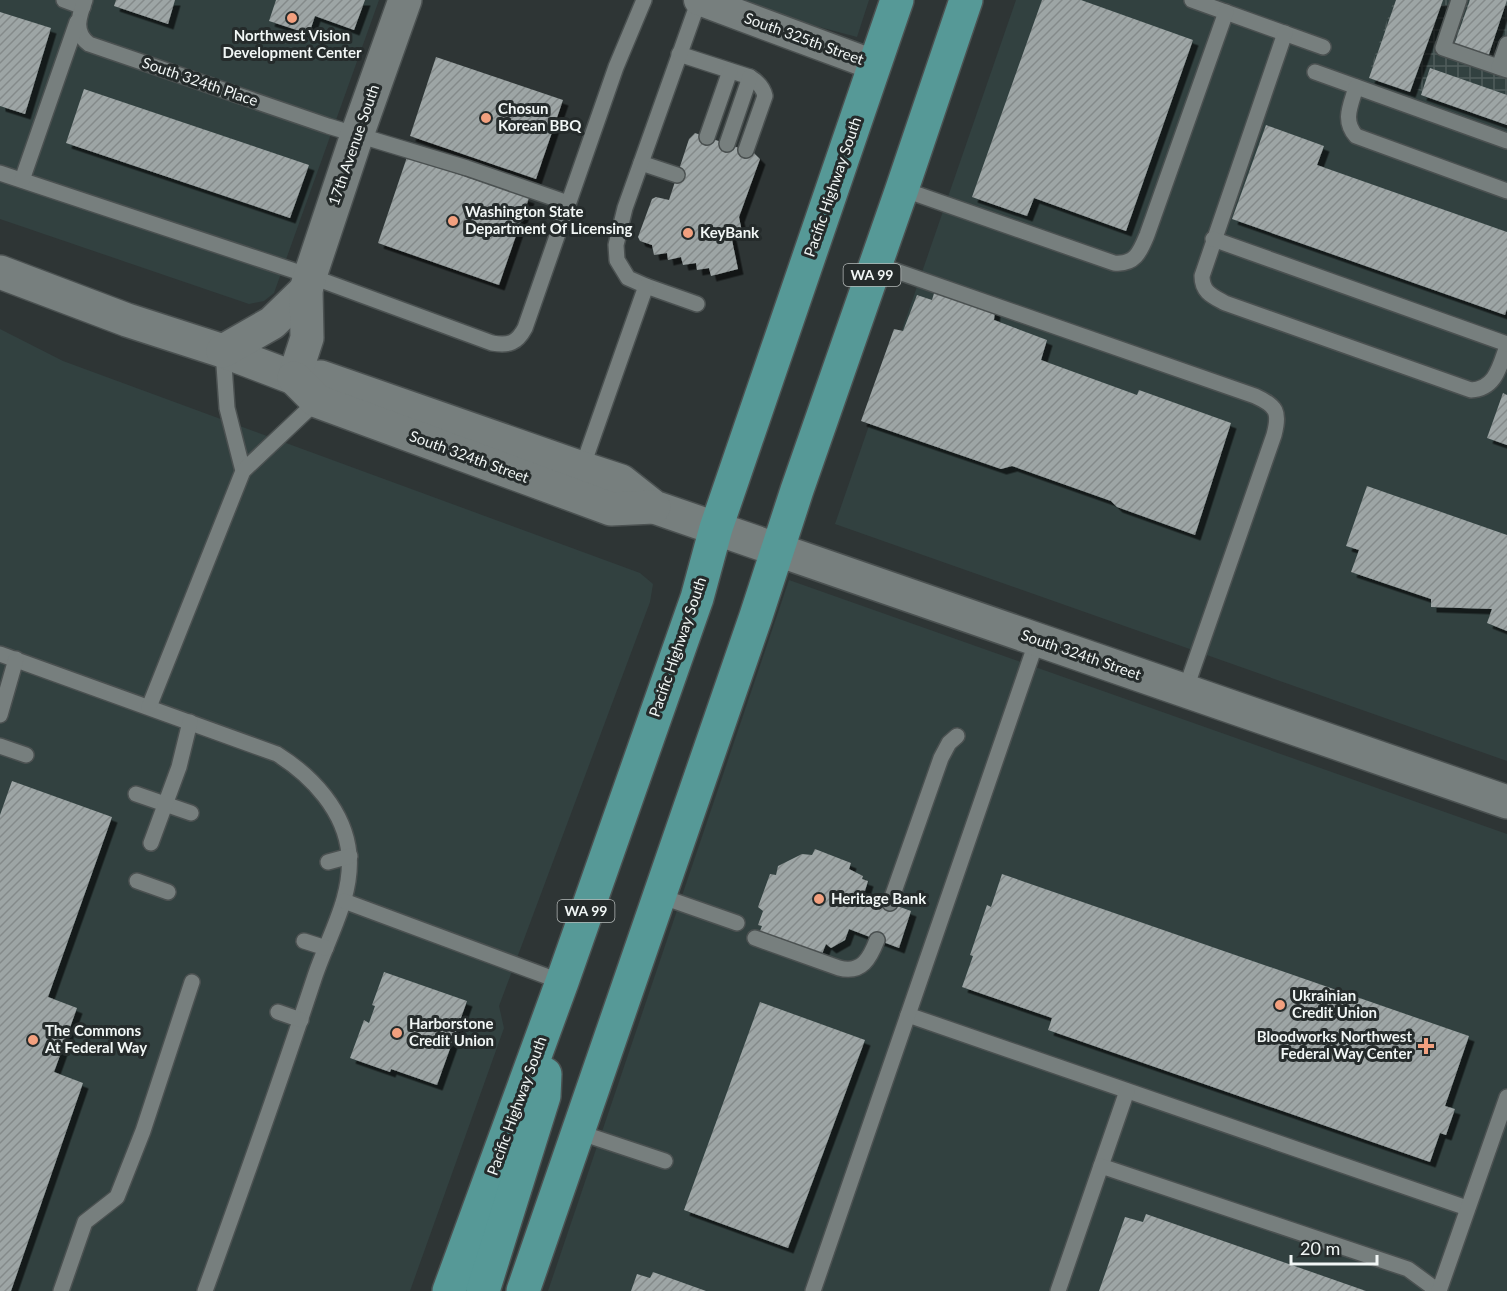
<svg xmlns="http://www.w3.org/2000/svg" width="1507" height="1291" font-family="Lato,sans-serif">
<defs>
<pattern id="industrial-grid" width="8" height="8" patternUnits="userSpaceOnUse" patternTransform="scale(1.5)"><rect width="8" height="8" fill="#324140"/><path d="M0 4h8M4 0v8" fill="none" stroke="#505d5c"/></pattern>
<pattern id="building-hatch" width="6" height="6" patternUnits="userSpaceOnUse" patternTransform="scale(1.5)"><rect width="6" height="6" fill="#9da5a5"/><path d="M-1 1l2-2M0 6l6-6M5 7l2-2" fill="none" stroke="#848a8a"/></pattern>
<filter id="shadow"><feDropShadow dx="5.5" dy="5.5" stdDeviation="0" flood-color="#0009"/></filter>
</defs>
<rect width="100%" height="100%" fill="#2e3535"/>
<g fill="#324140">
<polygon points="0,0 379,0 274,293 264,301 249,304 0,219"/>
<polygon points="718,0 869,0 857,37"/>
<polygon points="1016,0 1507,0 1507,761 835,524"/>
<polygon points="0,329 63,361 640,573 653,584 650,602 499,1006 504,1028 410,1291 0,1291"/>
<polygon points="789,580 1507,834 1507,1291 548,1291"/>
</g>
<polygon fill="url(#industrial-grid)" points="1394,0 1507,0 1507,121 1369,73"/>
<g fill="url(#building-hatch)" filter="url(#shadow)">
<polygon points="116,0 175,0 168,24 114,6"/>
<polygon points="276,0 365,0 354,30 315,16 309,34 269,21"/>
<polygon points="1042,0 1081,0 1193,40 1126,231 1034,198 1027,216 972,197"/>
<polygon points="1396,0 1443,0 1410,92 1369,78"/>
<polygon points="1470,0 1507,0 1487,60 1453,48"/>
<polygon points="0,12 51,28 25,114 0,106"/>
<polygon points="436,57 563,100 536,179 410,136"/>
<polygon points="1430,68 1507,95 1507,125 1421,95"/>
<polygon points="84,89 309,165 290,218 66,143"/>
<polygon points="1266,125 1324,146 1317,165 1507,232 1507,309 1505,315 1232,219"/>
<polygon points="695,133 754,153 760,159 739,217 742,232 731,235 738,269 711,276 709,268 697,270 696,263 683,265 681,257 668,260 667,253 654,255 652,245 640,241 638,237 652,199 656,197 669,200 689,139"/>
<polygon points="407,157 529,198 499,285 378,243"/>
<polygon points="935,290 995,310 994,320 1047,340 1041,360 1137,395 1139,390 1231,423 1195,535 1117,507 1111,501 1012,466 1001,469 861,421 894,329 903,331 917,295 932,300"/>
<polygon points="1503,393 1507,395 1507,445 1487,438"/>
<polygon points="1367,486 1507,535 1507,631 1487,623 1492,609 1431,607 1431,599 1351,572 1359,550 1346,546"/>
<polygon points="12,781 112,817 48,997 77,1008 54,1072 83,1083 11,1291 0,1291 0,815"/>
<polygon points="815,849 851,863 849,869 863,876 862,879 868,881 864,894 911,911 899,948 849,929 845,940 831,948 826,944 822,954 760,931 762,926 758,925 763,911 758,907 770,874 776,875 778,866 802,854 812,855"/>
<polygon points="1002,874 1469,1036 1445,1106 1455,1109 1446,1135 1440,1133 1430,1162 1048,1030 1052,1018 962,987 973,956 970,955 987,905 991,907"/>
<polygon points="384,972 467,1001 437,1085 391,1069 390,1072 350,1058 364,1020 369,1023 375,1006 372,1005"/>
<polygon points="760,1002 865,1040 788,1248 684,1210"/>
<polygon points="1146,1214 1366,1291 1099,1291 1125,1217 1143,1222"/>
<polygon points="653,1272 706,1291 631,1291 637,1274 650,1278"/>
</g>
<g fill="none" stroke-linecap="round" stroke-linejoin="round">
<defs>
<g id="lane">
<polyline points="64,0 83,7"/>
<path d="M85 0C79 16 73 32 89 44L328 126 467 168 568 203"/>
<polyline points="1192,0 1323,47"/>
<polyline points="1459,0 1443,48 1507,70"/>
<path d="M1285 33 1202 276C1202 292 1212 296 1225 303L1471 390C1496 389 1500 365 1507 346"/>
<path d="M679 54 750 77C758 82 763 87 765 96L746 150"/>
<polyline points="1499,67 1507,44"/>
<polyline points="1315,72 1507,141"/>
<path d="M1356 87C1351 105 1342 120 1356 136L1507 191"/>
<polyline points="707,137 730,71"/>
<polyline points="727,144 750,77"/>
<polyline points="641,163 677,175"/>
<path d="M0 173 310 276 492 343C509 346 517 343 525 328L616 67 644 0"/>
<polyline points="22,180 77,22"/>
<path d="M902 189 1114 263C1135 265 1140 252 1147 235L1226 12"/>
<polyline points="1213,239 1507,344"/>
<path d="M876 264 1255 396C1277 406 1280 412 1274 435L1185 691"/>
<polyline points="697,304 646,286 628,278 617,260 616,245 625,208 699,0"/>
<polyline points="223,351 227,408 243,471"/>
<polyline points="582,468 646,286"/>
<path d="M0 654 277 754C312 776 345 811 349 854 353 897 328 937 315 976 280 1082 243 1186 205 1291"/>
<polyline points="149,707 243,471 317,401"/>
<polyline points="0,715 16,659"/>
<polyline points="0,746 26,755"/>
<polyline points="136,794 191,813"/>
<polyline points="151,843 179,767 190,722"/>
<polyline points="328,862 350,856"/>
<polyline points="137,881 168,892"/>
<polyline points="660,896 737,923"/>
<polyline points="344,901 562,982"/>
<polyline points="890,903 941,758 949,743 957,736"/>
<path d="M755 938 839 968C862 974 870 958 877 940"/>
<polyline points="304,941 326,948"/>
<polyline points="278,1012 301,1020"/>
<polyline points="908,1015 1467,1208"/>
<polyline points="578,1132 665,1161"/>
<polyline points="1101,1166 1127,1091"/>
<polyline points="61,1291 85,1222 117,1197 143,1131 192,982"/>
<polyline points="813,1291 1037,640"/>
<polyline points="1058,1291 1101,1166 1408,1269 1438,1291"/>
<polyline points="1439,1291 1507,1097"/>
</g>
<polyline id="street" points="699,0 874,65"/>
<g id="secondary">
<polyline points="0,272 127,320 223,351 294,378 321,377 582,468 621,481 654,507 1507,802"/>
<polyline points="223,351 272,323 306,290"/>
<polyline points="294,378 307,338 306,290 310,276 357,135 405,0"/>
<polyline points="294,378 317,401 611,509 654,507"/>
</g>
<g id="primary">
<polyline points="449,1291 562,982 697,598 716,528 897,0"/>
<polyline points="483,1291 544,1096 545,1074"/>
<polyline points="523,1291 756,616 797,490 902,189 966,0"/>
</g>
</defs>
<use href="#lane" stroke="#4b5151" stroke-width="18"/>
<use href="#street" stroke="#4b5151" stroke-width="33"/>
<use href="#secondary" stroke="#4b5151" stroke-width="36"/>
<use href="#primary" stroke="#4b5151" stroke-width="36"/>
<use href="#lane" stroke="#777f7e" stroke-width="15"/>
<use href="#street" stroke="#777f7e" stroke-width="30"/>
<use href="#secondary" stroke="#777f7e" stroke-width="33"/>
<use href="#primary" stroke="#569997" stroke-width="33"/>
</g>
<g fill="#f2a07f" stroke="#252b2b" stroke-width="2">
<circle cx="292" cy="18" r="6"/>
<circle cx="486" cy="118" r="6"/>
<circle cx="453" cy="221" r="6"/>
<circle cx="688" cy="233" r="6"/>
<circle cx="819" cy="899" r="6"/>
<circle cx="1280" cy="1005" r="6"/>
<circle cx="397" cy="1033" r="6"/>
<circle cx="33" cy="1040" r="6"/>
<path d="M1423 1037h6v6h6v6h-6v6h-6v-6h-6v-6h6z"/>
</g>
<g text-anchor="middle" stroke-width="6" stroke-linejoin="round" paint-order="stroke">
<g fill="#252b2b" stroke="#b4b9b8" stroke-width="1.5">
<rect x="843.5" y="264" width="57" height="22" rx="4.5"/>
<rect x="557.5" y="900" width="57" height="22" rx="4.5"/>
</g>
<g font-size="14" font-weight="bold" fill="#f1f6f5">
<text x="872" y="280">WA 99</text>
<text x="586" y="916">WA 99</text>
</g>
<g font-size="15" font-weight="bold" fill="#f1f6f5" stroke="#252b2b" text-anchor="start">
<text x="292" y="41" text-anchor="middle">Northwest Vision<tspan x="292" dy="17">Development Center</tspan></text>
<text x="498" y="114">Chosun<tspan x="498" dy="17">Korean BBQ</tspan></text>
<text x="465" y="217">Washington State<tspan x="465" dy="17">Department Of Licensing</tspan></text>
<text x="700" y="238">KeyBank</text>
<text x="831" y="904">Heritage Bank</text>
<text x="1292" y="1001">Ukrainian<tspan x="1292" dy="17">Credit Union</tspan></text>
<text x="409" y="1029">Harborstone<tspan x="409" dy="17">Credit Union</tspan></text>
<text x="45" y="1036">The Commons<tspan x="45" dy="17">At Federal Way</tspan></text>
<text x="1412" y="1042" text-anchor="end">Bloodworks Northwest<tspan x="1412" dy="17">Federal Way Center</tspan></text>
</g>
<g font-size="15" fill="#f1f6f5" stroke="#252b2b">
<text transform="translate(804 39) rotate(20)" y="5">South 325th Street</text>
<text transform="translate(200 82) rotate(19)" y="5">South 324th Place</text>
<text transform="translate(354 145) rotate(-71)" y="5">17th Avenue South</text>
<text transform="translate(833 187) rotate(-71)" y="5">Pacific Highway South</text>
<text transform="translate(469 457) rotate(20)" y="5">South 324th Street</text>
<text transform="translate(678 647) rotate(-71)" y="5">Pacific Highway South</text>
<text transform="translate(1081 655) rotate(19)" y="5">South 324th Street</text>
<text transform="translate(517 1106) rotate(-70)" y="5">Pacific Highway South</text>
</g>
</g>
<path d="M1291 1255v9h86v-9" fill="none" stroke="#f1f6f5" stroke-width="3"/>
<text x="1300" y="1255" font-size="18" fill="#f1f6f5" stroke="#252b2b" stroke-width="4.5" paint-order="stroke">20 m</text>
</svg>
